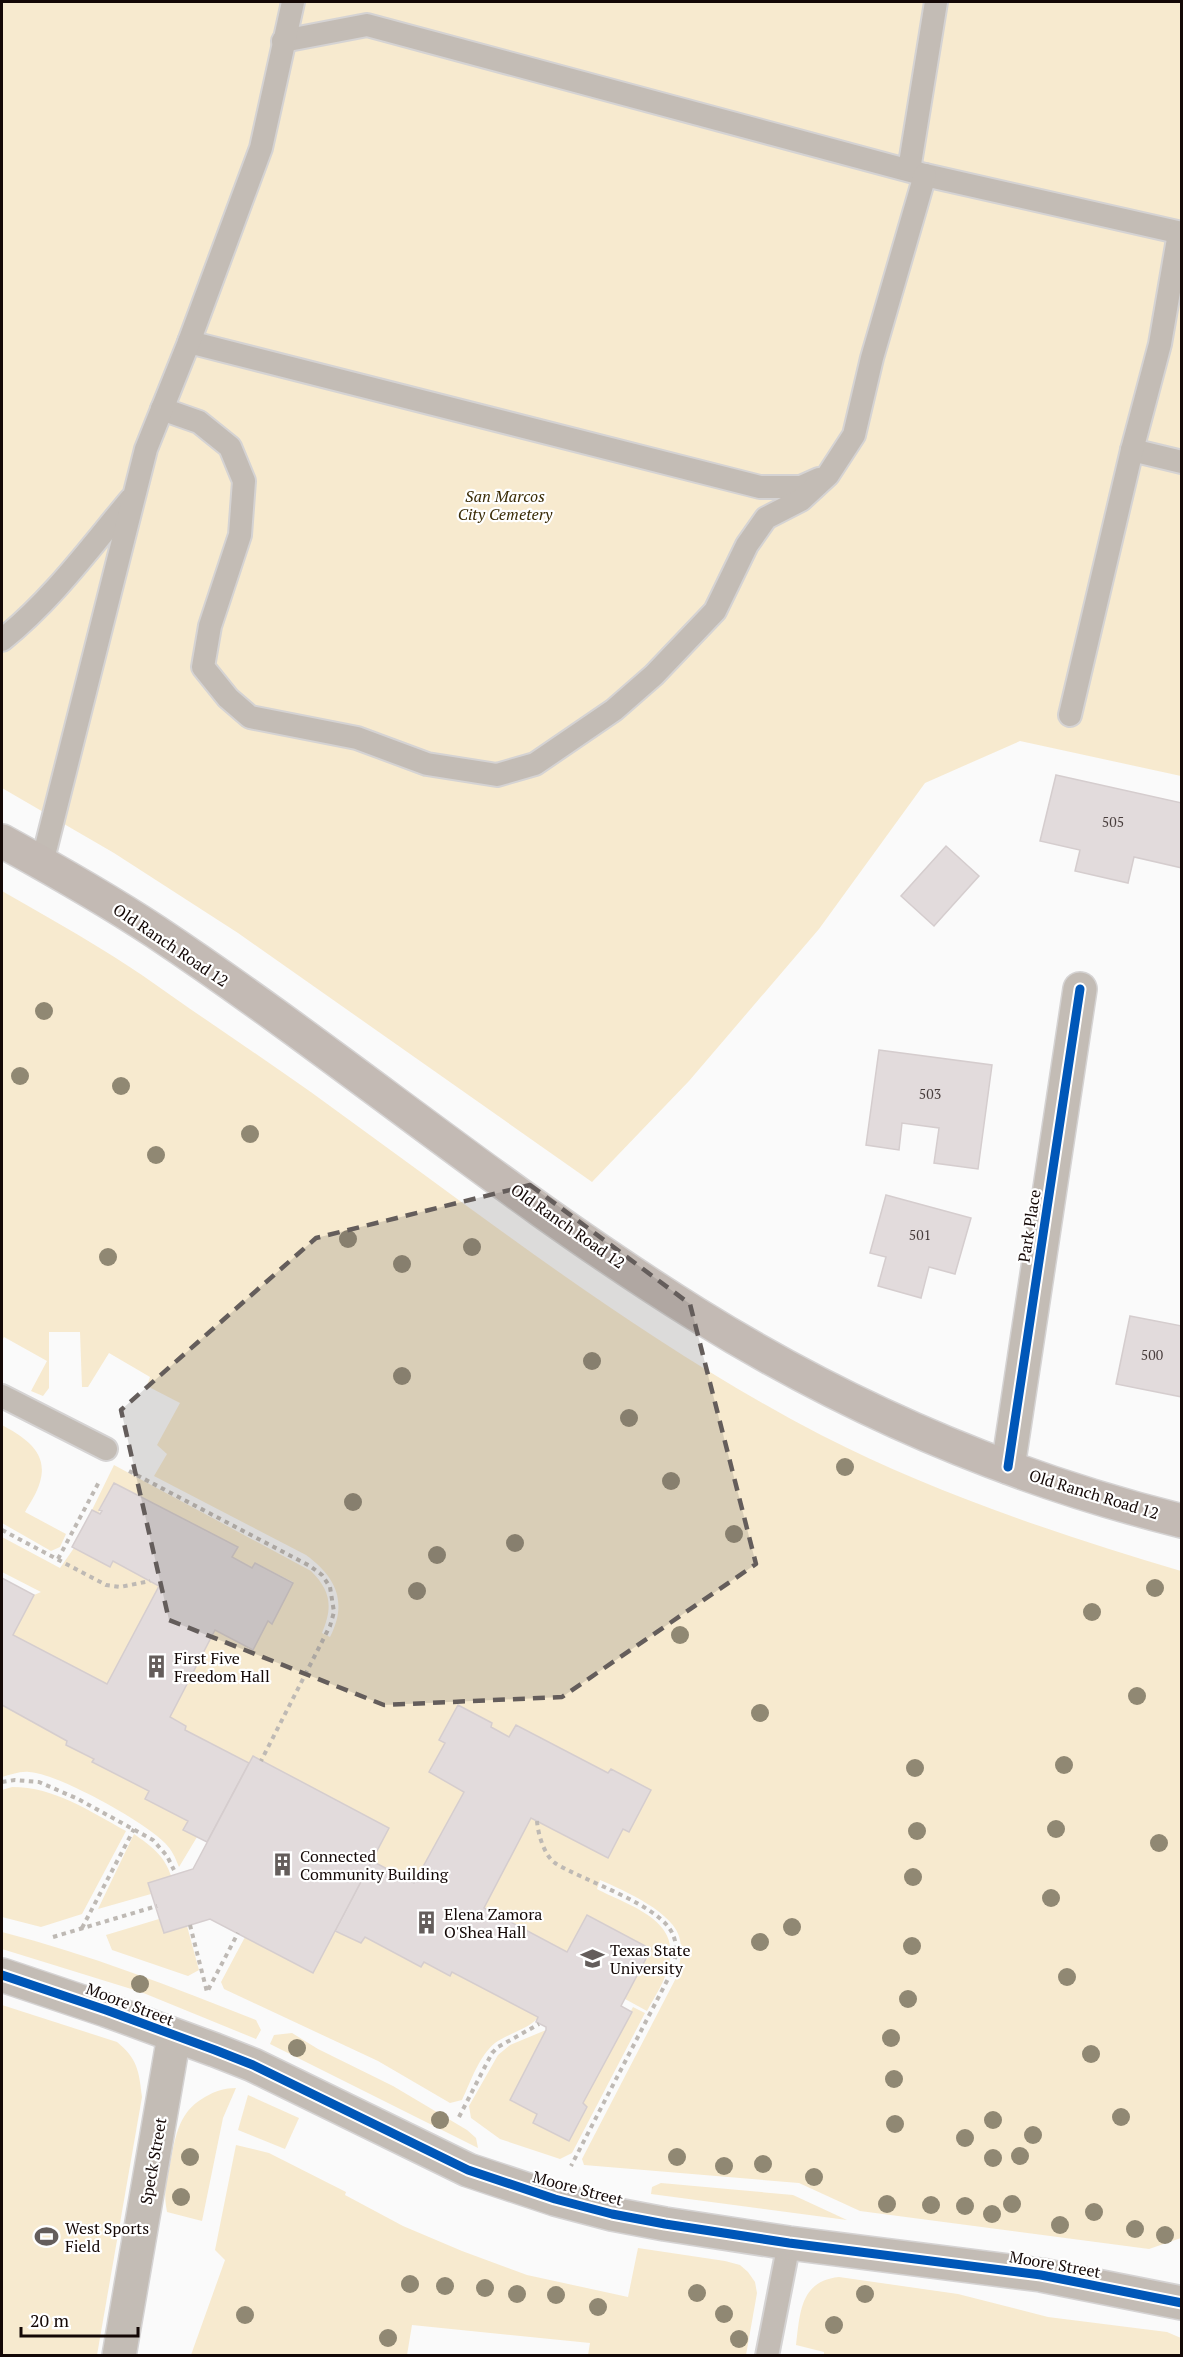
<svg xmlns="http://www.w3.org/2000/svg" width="1183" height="2357" font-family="'PT Serif',serif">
<rect width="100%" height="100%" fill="#fafafa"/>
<g fill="#f7eacf">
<polygon points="2,2 1181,2 1181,776 1020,741 925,783 819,929 689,1081 592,1182 238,933 114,853 2,788"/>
<path d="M2 891C35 910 69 929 103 950 138 971 171 996 205 1019 247 1048 289 1076 330 1106 489 1221 646 1344 821 1435 934 1493 1060 1535 1181 1571V2238L1149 2249 860 2211 799 2183 584 2165 582 2159 676 1978C679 1966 683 1953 680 1940 676 1913 623 1890 600 1880L597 1889C629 1906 681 1919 669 1965 665 1981 655 1996 647 2011L625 1999 651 1949 587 1915 567 1952 484 1908 531 1818 623 1829 628 1832 651 1790 611 1769 608 1773 516 1725 509 1737 491 1727V1723L458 1705 439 1739 445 1743 429 1772 464 1792 414 1883 372 1861 389 1828 253 1756 249 1763 185 1730 186 1726 170 1717 215 1630 253 1649 268 1621 272 1623 293 1582 255 1563 252 1568 232 1557 237 1547 114 1483 99 1509 100 1514 92 1510 114 1465 311 1571C331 1591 333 1607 322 1633L330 1637C348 1602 336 1577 306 1555L154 1476 167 1454 157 1445 180 1403 147 1386 150 1377 109 1353 88 1387H82L80 1332H49V1388L43 1396 31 1391 47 1361 4 1337 2 1341Z"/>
<path d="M2 1425C24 1437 49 1452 40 1482 37 1493 30 1503 25 1512L66 1534 60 1547 51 1551 2 1523Z"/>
<polygon points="2,1537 60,1568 74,1548 110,1566 113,1561 159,1586 107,1684 13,1635 34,1595 41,1592 2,1572"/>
<path d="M2 1705 67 1741 66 1745 94 1759 92 1762 149 1791 145 1799 188 1821 183 1830 197 1837 179 1867C175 1857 172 1850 165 1843 145 1822 57 1773 29 1772 20 1771 10 1775 2 1777Z"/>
<path d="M12 1787C55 1787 89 1811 126 1831L82 1914 41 1927 2 1917V1790Z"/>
<path d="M134 1834C151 1846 165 1856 171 1876L148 1883 151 1894 98 1909Z"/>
<polygon points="159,1919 164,1933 187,1926 199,1970 188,1976 112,1950 106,1935"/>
<path d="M335 1931 361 1943 365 1937 421 1967 424 1962 450 1976 452 1972 538 2017C533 2027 505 2035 495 2043 479 2056 471 2081 462 2100L450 2103 378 2061 224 1989 221 1982 245 1937 313 1972Z"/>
<path d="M2 1932C88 1954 173 1987 256 2020L261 2030 256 2039 141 1992 2 1949Z"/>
<path d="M2 2005 117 2042C138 2059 139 2072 142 2097L97 2355H2Z"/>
<polygon points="633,2007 645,2013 572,2153 560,2159 500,2139 471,2118 469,2106 498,2055 510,2045 546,2030 510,2100 537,2114 533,2123 569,2141 587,2108 583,2103"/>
<polygon points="292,2033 318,2049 393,2086 467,2130 476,2138 478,2148 270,2044 274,2035"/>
<path d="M236 2088 223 2118 202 2221 167 2212C164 2195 165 2187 169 2170 175 2141 176 2113 205 2097 215 2091 225 2088 236 2088Z"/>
<polygon points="248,2095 299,2118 285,2149 238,2130"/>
<polygon points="236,2145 269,2153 346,2192 345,2195 403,2226 462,2251 527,2275 628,2297 638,2248 725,2261 740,2265 748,2272 755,2282 757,2293 746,2355 588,2355 590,2343 412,2325 407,2355 191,2355 225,2260 215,2250"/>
<polygon points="661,2183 793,2195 847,2220 651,2194 652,2187"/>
<path d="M839 2277 958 2294 1048 2317 1167 2332 1181 2338 1180 2355 824 2356V2352L796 2345C800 2313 800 2281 839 2277Z"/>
</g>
<g fill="#e2dbdc" stroke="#d5cdce" stroke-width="1.5">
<polygon points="1056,775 1182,803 1182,868 1134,857 1128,883 1075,871 1080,850 1040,841"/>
<polygon points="946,846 979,876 934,926 901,896"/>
<polygon points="879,1050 992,1065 978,1169 934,1163 939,1128 902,1123 899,1150 866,1145"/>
<polygon points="886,1195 971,1218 955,1274 929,1267 921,1298 878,1286 886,1257 870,1253"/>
<polygon points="1130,1316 1182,1326 1182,1397 1116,1384"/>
<polygon points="114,1483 238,1547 232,1557 252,1568 255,1563 293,1583 272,1624 268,1621 253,1650 215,1630 170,1717 186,1726 185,1730 249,1763 207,1842 183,1830 188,1821 145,1799 149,1791 92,1762 94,1759 66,1745 67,1741 2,1705 2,1578 34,1595 13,1635 107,1684 159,1586 113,1561 110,1567 72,1547 92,1510 100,1514 102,1511 99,1510"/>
<polygon points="458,1705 492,1723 491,1727 509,1737 516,1725 608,1773 611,1769 651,1790 629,1832 623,1829 608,1858 531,1818 484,1908 567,1952 587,1915 651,1949 621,2006 632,2012 583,2103 587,2107 569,2141 533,2123 537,2114 510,2100 546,2030 546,2027 536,2022 538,2017 452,1972 450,1976 424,1962 421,1967 365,1937 361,1943 335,1931 372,1861 414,1883 464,1792 429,1772 445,1743 439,1740"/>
<polygon points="253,1756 389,1828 313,1973 210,1919 164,1933 148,1883 193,1869"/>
</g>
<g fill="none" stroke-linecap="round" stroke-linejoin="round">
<defs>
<g id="lane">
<polyline points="283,41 367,25 925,175 1182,233"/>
<polyline points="909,170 936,2"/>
<polyline points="189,342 760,487 801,487 819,479"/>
<polyline points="162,409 199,422 230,447 244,481 240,535 210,626 203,667 228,698 250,717 357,738 427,764 497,775 535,764 614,710 654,675 715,611 747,545 766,518 801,500 828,475 854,435 872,358 925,175"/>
<polyline points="1132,450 1182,462"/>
<path d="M2 640C52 600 89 549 130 500"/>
<polyline points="1070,715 1132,450 1160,344 1179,233"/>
<polyline points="42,863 146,449 189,342 261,148 293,2"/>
<polyline points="2,1396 106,1449"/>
<polyline points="767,2356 789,2243"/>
</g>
<g id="street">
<polyline points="1008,1467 1080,989"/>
<polyline points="2,1975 106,2010 215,2050 253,2065 468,2170 555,2199 612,2214 665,2224 789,2243 1041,2275 1182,2303"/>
<polyline points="119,2356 174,2036"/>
</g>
<path id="secondary" d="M2 841C53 869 106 899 156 932 339 1054 508 1197 696 1314 847 1408 1009 1478 1182 1521"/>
</defs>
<use href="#lane" stroke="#d5d3d3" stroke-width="26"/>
<use href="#street" stroke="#d5d3d3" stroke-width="36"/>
<use href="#secondary" stroke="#d5d3d3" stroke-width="36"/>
<g stroke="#beb9b4" stroke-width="4" stroke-dasharray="4.5 4.5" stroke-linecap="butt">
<polyline points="129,1471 310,1566 322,1575 330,1587 334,1612 330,1626 261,1761"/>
<polyline points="2,1530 106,1585 120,1587 150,1581"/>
<polyline points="58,1559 100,1480"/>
<polyline points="2,1782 15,1780 39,1782 78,1799 153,1840 167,1856 174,1870"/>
<path d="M537 1821C538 1834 544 1855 555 1863 583 1881 662 1905 673 1935 679 1948 675 1963 670 1975L571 2166"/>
<polyline points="190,1925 207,1992 238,1933"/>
<polyline points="82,1928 134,1829"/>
<polyline points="53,1937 157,1906"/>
<polyline points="459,2117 492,2053 498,2047 539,2024"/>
</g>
<use href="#lane" stroke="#c3bcb5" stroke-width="22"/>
<use href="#street" stroke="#c3bcb5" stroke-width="33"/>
<use href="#secondary" stroke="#c3bab4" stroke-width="33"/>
<defs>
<g id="cycleway">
<polyline points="1008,1467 1080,989"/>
<polyline points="2,1975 106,2010 215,2050 253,2065 468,2170 555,2199 612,2214 665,2224 789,2243 1041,2275 1182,2303"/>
</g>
</defs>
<use href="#cycleway" stroke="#fff" stroke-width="13"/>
<use href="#cycleway" stroke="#0057b8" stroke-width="9"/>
</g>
<g fill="#908873">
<circle cx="44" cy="1011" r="9"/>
<circle cx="20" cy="1076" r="9"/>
<circle cx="121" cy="1086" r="9"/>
<circle cx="250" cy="1134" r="9"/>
<circle cx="156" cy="1155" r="9"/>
<circle cx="348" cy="1239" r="9"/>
<circle cx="472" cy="1247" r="9"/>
<circle cx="108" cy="1257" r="9"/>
<circle cx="402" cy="1264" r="9"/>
<circle cx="592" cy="1361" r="9"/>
<circle cx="402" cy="1376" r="9"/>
<circle cx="629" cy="1418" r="9"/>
<circle cx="845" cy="1467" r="9"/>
<circle cx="671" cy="1481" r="9"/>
<circle cx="353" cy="1502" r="9"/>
<circle cx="734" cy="1534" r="9"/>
<circle cx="515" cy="1543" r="9"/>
<circle cx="437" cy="1555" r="9"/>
<circle cx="1155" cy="1588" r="9"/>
<circle cx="417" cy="1591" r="9"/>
<circle cx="1092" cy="1612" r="9"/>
<circle cx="680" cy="1635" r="9"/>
<circle cx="1137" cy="1696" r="9"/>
<circle cx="760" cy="1713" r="9"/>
<circle cx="1064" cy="1765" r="9"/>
<circle cx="915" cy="1768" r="9"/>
<circle cx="1056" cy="1829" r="9"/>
<circle cx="917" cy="1831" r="9"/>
<circle cx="1159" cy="1843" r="9"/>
<circle cx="913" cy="1877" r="9"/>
<circle cx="1051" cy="1898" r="9"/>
<circle cx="792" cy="1927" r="9"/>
<circle cx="760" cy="1942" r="9"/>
<circle cx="912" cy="1946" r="9"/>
<circle cx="1067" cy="1977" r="9"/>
<circle cx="140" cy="1984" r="9"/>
<circle cx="908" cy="1999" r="9"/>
<circle cx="891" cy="2038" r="9"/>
<circle cx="297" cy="2048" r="9"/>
<circle cx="1091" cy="2054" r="9"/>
<circle cx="894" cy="2079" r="9"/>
<circle cx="1121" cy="2117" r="9"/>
<circle cx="440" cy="2120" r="9"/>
<circle cx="993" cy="2120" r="9"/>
<circle cx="895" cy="2124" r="9"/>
<circle cx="1033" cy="2135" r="9"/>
<circle cx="965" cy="2138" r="9"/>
<circle cx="1020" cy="2156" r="9"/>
<circle cx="190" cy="2157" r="9"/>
<circle cx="677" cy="2157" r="9"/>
<circle cx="993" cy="2158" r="9"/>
<circle cx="763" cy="2164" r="9"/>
<circle cx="724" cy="2166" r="9"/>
<circle cx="814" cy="2177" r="9"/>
<circle cx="181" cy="2197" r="9"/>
<circle cx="887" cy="2204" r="9"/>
<circle cx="1012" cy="2204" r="9"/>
<circle cx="931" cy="2205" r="9"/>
<circle cx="965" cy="2206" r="9"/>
<circle cx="1094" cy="2212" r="9"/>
<circle cx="992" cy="2214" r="9"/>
<circle cx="1060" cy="2225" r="9"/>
<circle cx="1135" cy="2229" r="9"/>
<circle cx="1165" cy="2235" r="9"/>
<circle cx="410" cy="2284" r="9"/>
<circle cx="445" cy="2286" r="9"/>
<circle cx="485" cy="2288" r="9"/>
<circle cx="697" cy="2293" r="9"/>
<circle cx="517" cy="2294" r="9"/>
<circle cx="865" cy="2294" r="9"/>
<circle cx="556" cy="2295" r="9"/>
<circle cx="598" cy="2307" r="9"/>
<circle cx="724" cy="2314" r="9"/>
<circle cx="245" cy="2315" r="9"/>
<circle cx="834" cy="2325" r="9"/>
<circle cx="388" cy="2338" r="9"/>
<circle cx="739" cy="2339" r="9"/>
</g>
<path fill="#645d5b" fill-opacity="0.2" stroke="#645d5b" stroke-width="4.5" stroke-dasharray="12 8" stroke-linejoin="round" d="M530 1185 690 1304 756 1564 562 1697 384 1705 169 1620 121 1410 316 1238Z"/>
<defs>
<symbol id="building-bare" viewBox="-9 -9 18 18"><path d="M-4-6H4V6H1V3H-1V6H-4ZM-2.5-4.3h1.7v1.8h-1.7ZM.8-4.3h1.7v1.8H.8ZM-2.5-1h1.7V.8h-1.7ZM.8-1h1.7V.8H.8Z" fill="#645d5b" stroke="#fff" stroke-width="2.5" paint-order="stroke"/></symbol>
<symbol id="university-bare" viewBox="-9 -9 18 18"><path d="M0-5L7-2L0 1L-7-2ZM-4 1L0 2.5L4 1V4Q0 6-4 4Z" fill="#645d5b" stroke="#fff" stroke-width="2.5" paint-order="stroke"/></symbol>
<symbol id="stadium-bare" viewBox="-9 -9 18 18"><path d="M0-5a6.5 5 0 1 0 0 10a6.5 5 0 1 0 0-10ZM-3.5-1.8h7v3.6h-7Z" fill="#645d5b" stroke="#fff" stroke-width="2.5" paint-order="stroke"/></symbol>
</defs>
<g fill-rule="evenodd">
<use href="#building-bare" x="140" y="1650" width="33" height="33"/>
<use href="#building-bare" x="266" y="1848" width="33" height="33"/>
<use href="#building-bare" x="410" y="1906" width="33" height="33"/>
<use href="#university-bare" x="576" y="1942" width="33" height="33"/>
<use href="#stadium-bare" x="30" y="2220" width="33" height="33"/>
</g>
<g text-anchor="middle" stroke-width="4.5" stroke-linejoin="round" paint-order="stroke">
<g font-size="14" fill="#483d3c">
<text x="1113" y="827">505</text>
<text x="930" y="1099">503</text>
<text x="920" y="1240">501</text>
<text x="1152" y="1360">500</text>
</g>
<g font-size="16" font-style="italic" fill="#3a2b05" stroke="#fff">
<text x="505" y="502">San Marcos<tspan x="505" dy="18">City Cemetery</tspan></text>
</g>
<g font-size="16" fill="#140806" stroke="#fff">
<text transform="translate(171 945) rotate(34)" y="6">Old Ranch Road 12</text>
<text transform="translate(568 1226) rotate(35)" y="6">Old Ranch Road 12</text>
<text transform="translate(1029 1226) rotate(-81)" y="6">Park Place</text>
<text transform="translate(1094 1494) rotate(17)" y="6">Old Ranch Road 12</text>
<text transform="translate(130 2004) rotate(21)" y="6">Moore Street</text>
<text transform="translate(153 2161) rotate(-80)" y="6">Speck Street</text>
<text transform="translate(578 2188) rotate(15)" y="6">Moore Street</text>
<text transform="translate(1055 2264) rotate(10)" y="6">Moore Street</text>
</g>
<g font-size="16" fill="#140806" stroke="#fff" text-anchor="start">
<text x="174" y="1664">First Five<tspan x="174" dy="18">Freedom Hall</tspan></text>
<text x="300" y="1862">Connected<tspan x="300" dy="18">Community Building</tspan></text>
<text x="444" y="1920">Elena Zamora<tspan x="444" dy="18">O'Shea Hall</tspan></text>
<text x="610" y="1956">Texas State<tspan x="610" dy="18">University</tspan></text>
<text x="65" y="2234">West Sports<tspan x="65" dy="18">Field</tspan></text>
</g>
</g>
<rect width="1183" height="2357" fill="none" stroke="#140806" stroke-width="6"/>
<path d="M21 2327v9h117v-9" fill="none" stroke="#140806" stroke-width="3"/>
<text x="30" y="2327" font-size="18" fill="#140806" stroke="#ffffff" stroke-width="4.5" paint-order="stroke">20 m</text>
</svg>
